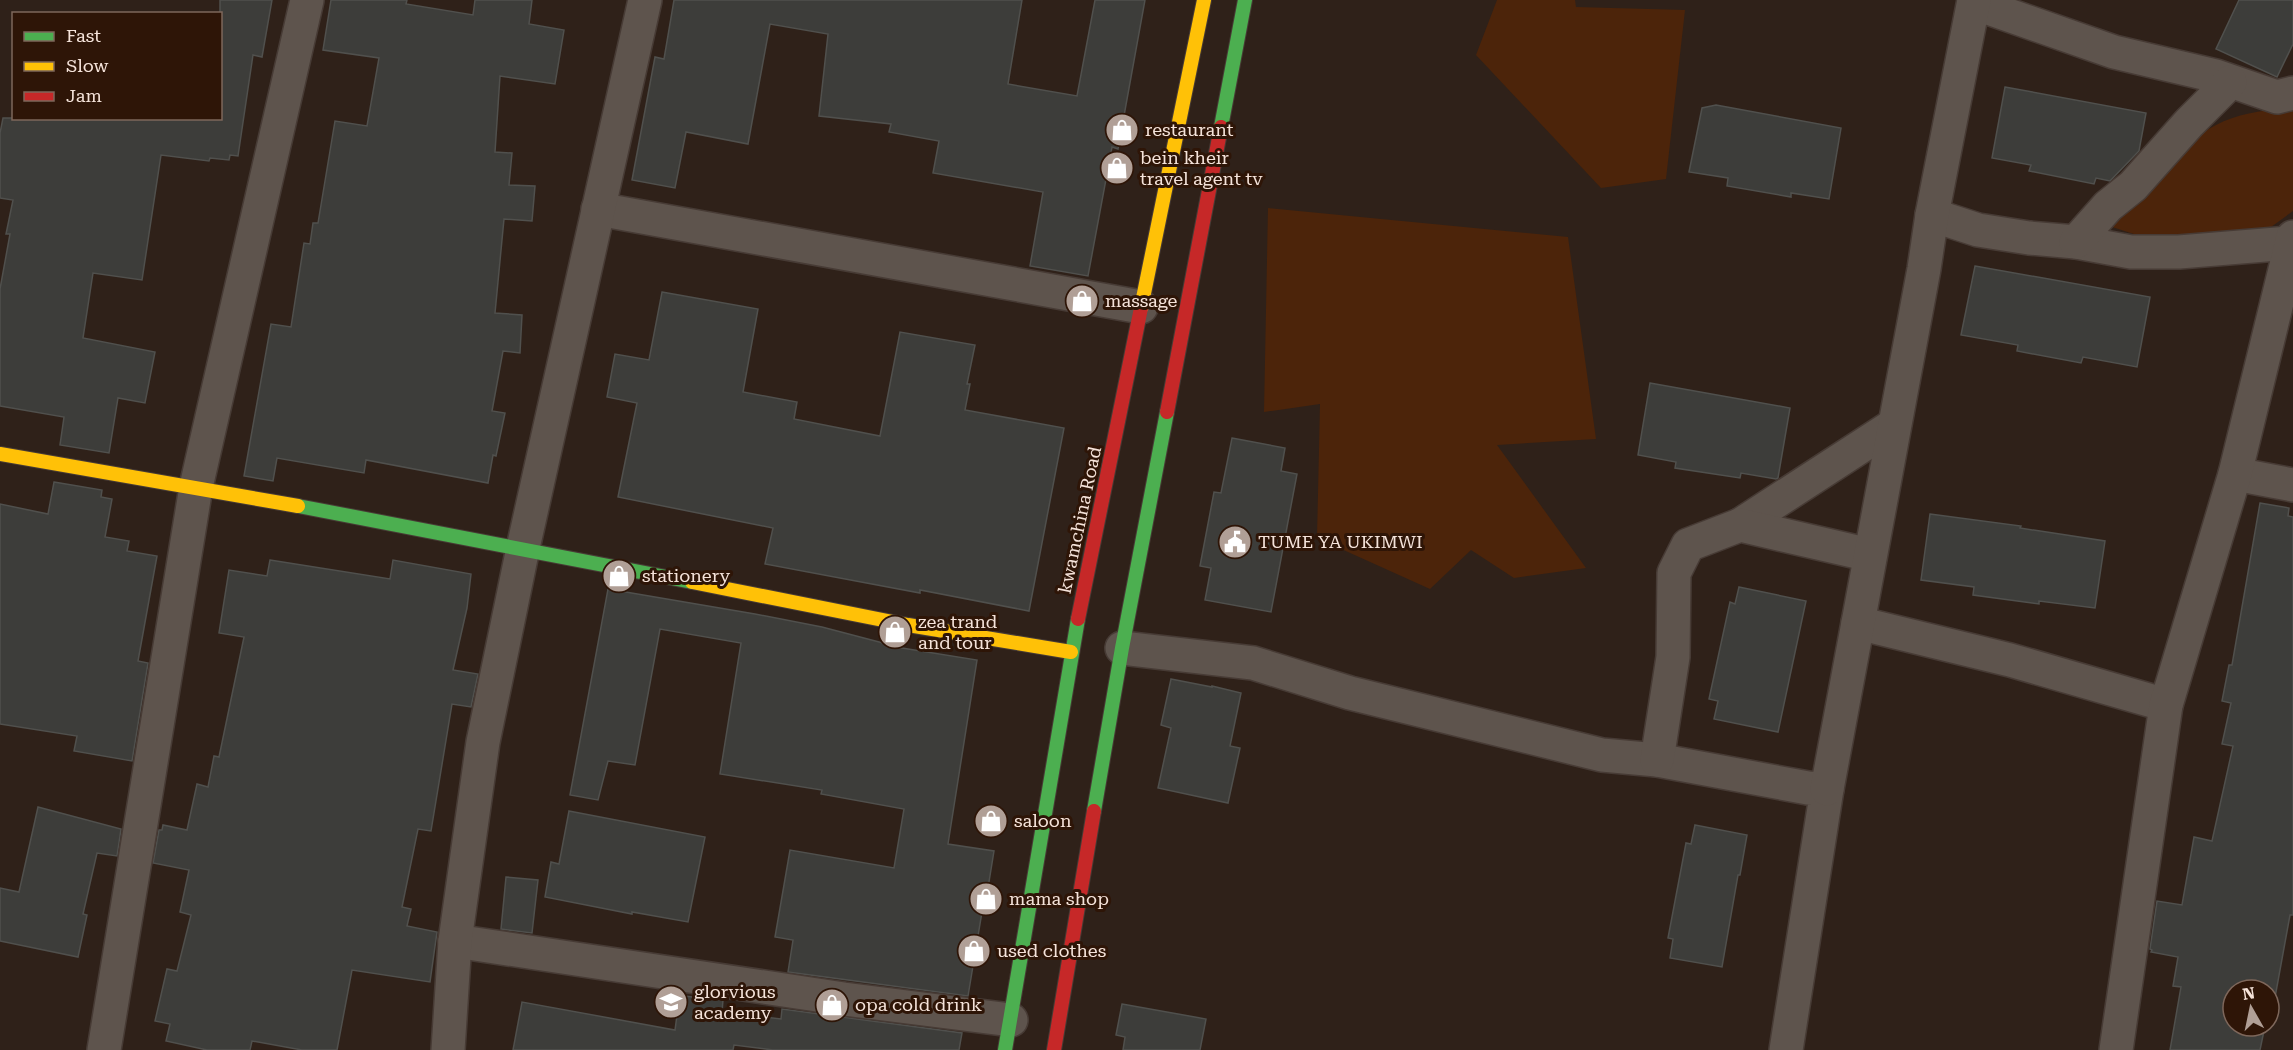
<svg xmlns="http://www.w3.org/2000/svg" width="2293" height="1050" font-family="'Roboto Serif',serif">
<rect width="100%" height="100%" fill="#2f2119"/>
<g fill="#4c240a">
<polygon points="1497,0 1575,0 1576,7 1685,10 1666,179 1601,188 1476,55"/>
<path d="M2284 108H2293V211L2271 227 2189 243 2143 237 2106 225C2136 195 2180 143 2216 125 2236 114 2261 111 2284 108Z"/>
<polygon points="1268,208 1568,237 1596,439 1497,445 1586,568 1514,578 1471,550 1430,589 1317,538 1320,404 1264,412"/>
</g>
<g fill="#3d3d3a" stroke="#50504d" stroke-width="1.5">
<polygon points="220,0 272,0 262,57 253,55 238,156 230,155 229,160 210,158 209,161 161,155 142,280 93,273 83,338 155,352 145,403 118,398 109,453 60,445 64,417 0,406 0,289 10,234 6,234 13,200 0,198 0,133 3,118 220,118"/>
<polygon points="331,0 407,0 406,4 473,15 475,0 532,0 529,24 564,30 555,84 500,76 495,152 512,153 509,185 535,186 532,221 504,219 495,313 522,315 520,353 503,351 492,411 505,413 496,456 493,455 488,483 366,460 364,473 277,458 273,481 244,476 271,324 291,327 304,243 310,244 313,223 318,223 335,121 367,126 379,58 323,50"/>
<polygon points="674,0 1022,0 1008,84 1077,96 1095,0 1145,0 1118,149 1112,147 1088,276 1030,266 1043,192 933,173 939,141 889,132 891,124 819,116 828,34 770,24 748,144 686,132 675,188 632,180 655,57 664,59"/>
<polygon points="2239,0 2293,0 2293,44 2277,77 2216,49"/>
<polygon points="2005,87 2146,113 2139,151 2110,181 2096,178 2094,184 2029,171 2031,165 1992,158"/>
<polygon points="1716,105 1841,128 1829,199 1791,193 1791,197 1727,186 1728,178 1689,172 1702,108"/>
<polygon points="1975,266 2150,297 2137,367 2083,357 2081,363 2017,351 2018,345 1961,335"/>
<polygon points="662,292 758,309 743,392 797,402 794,419 880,436 900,332 975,345 967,384 970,384 965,410 1064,428 1029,611 920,590 920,593 765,564 773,528 618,497 637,403 607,397 615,354 649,360"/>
<polygon points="1650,383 1790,408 1778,478 1776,479 1741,473 1740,478 1675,468 1676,462 1638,455"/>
<polygon points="1232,438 1285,448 1281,471 1297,474 1271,612 1205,600 1211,568 1200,566 1214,492 1221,493"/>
<polygon points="54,482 102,490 101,497 112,499 105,537 129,541 127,551 157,556 138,661 148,663 132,761 74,751 77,736 0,724 0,504 48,514"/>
<polygon points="2260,503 2289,508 2288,516 2293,517 2293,915 2290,915 2274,1003 2269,1003 2269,990 2233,990 2233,1026 2265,1026 2260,1050 2170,1050 2181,987 2173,986 2178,957 2151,952 2152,950 2150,949 2157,901 2182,905 2194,837 2212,841 2233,746 2222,744 2231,703 2222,701 2229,665 2232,665"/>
<polygon points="1930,514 2021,526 2020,528 2105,541 2095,608 2039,601 2039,604 1973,595 1974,587 1921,580"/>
<polygon points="270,560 390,579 393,560 471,574 467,608 453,670 478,674 471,707 452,704 431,831 418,829 402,907 411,909 407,926 437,932 430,982 352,970 337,1050 302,1050 252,1041 250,1050 207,1050 166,1041 170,1024 155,1021 167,969 177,971 191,915 180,912 189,870 153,863 159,830 162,830 163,825 187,830 197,784 208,787 214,756 219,757 244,637 219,633 229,570 267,576"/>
<polygon points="1739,587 1806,601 1778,732 1714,719 1718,701 1709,699 1730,602 1735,604"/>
<polygon points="608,589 755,614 822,627 902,648 977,660 948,844 994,851 988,888 986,888 968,996 788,972 793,940 775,937 790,850 894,868 904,809 821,794 822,790 720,774 741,643 660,629 635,765 608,761 598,800 570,795"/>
<polygon points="1171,679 1212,687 1212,686 1241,693 1230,746 1240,748 1228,803 1158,788 1171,728 1161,725"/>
<polygon points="38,807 121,829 117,856 97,853 83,914 87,915 78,957 0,941 0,888 19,892"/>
<polygon points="569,811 705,837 688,922 632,912 632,914 545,897 551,862 559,864"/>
<polygon points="1695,825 1747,835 1740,875 1738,875 1722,967 1670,958 1673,939 1668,938 1686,843 1691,844"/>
<polygon points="506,877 538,880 532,933 501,929"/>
<polygon points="683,996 723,1000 722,1012 781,1019 782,1009 962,1033 959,1050 773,1050 734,1045 733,1050 513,1050 522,1002 675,1030 678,1008 681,1008"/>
<polygon points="1122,1004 1206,1019 1200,1050 1123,1050 1125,1037 1116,1035"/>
</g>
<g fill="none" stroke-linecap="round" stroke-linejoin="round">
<defs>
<g id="street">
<polyline points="1974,3 2114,52 2216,76 2277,97 2293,93"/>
<polyline points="598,209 1141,307"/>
<polyline points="1932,215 1978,230 2029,238 2076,242 2131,252 2179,252 2290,243"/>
<polyline points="2076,242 2108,206 2133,186 2189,123 2230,82"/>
<polyline points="2235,474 2293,485"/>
<polyline points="1740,525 1894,425"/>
<polyline points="1858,623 2010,660 2166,705"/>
<polyline points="1122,648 1253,663 1350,693 1602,755 1657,760 1808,788 1827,789 1786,1050"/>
<polyline points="1657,760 1673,657 1674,573 1688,545 1740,525 1870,555"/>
<polyline points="1827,789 1924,269 1932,215 1974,0"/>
<polyline points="455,941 844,999 1011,1020"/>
<polyline points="104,1050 196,487 307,0"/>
<polyline points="448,1050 455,941 483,742 523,548 645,0"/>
<polyline points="2116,1050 2166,705 2235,474 2293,237"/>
</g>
<g id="fast">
<polyline points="1221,127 1245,0"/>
<polyline points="298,506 692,582"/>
<polyline points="1094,811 1122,648 1167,412"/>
<polyline points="1005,1050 1078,619"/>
</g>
<g id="slow">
<polyline points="1141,308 1204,0"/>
<polyline points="0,454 298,506"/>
<polyline points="692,582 908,625 1071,652"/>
</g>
<g id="jam">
<polyline points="1167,412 1221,127"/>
<polyline points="1078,619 1141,308"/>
<polyline points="1054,1050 1094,811"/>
</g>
</defs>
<use href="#street" stroke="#473b35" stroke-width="36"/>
<use href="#fast" stroke="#473b35" stroke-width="16"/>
<use href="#slow" stroke="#473b35" stroke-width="16"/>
<use href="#jam" stroke="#473b35" stroke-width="16"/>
<use href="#street" stroke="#5e544d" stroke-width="33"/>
<use href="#fast" stroke="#4caf50" stroke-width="14"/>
<use href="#slow" stroke="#ffc107" stroke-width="14"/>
<use href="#jam" stroke="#c62828" stroke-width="14"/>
</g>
<defs>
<symbol id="shop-disc" viewBox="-11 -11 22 22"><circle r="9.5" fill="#b09f96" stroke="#2e1507"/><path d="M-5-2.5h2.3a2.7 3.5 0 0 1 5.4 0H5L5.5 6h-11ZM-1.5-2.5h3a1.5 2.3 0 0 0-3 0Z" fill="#fff"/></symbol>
<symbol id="civic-disc" viewBox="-11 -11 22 22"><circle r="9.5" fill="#b09f96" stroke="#2e1507"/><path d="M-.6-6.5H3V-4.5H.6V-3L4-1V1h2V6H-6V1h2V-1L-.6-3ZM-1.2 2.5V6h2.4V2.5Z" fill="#fff"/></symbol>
<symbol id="school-disc" viewBox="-11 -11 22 22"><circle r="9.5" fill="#b09f96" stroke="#2e1507"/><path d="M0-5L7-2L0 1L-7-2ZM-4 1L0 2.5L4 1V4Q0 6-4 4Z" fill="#fff"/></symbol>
</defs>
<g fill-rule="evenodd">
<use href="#shop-disc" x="1103" y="111" width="38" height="38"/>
<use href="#shop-disc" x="1098" y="149" width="38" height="38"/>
<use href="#shop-disc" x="1063" y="282" width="38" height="38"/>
<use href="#civic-disc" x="1216" y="523" width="38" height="38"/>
<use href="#shop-disc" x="600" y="557" width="38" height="38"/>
<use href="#shop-disc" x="876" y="613" width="38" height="38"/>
<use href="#shop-disc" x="972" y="802" width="38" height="38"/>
<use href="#shop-disc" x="967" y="880" width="38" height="38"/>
<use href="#shop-disc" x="955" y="932" width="38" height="38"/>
<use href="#school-disc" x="652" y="983" width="38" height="38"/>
<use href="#shop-disc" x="813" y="986" width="38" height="38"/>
</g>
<g text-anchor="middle" stroke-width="6" stroke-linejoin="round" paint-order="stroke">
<g font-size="18" fill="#f5e3da" stroke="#2e1507" text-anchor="start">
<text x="1145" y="136">restaurant</text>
<text x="1140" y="164">bein kheir<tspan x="1140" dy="21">travel agent tv</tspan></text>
<text x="1105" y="307">massage</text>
<text x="1258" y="548">TUME YA UKIMWI</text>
<text x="642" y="582">stationery</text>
<text x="918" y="628">zea trand<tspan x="918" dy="21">and tour</tspan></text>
<text x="1014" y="827">saloon</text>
<text x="1009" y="905">mama shop</text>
<text x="997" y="957">used clothes</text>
<text x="694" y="998">glorvious<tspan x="694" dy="21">academy</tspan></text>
<text x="855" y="1011">opa cold drink</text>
</g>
<g font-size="18" fill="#f5e3da" stroke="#2e1507">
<text transform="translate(1080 520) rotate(-78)" y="6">kwamchina Road</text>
</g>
</g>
<rect x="12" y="12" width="210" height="108" fill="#2e1507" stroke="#7e675b" stroke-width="1.5"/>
<rect x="24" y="32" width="30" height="9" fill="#4caf50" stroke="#7e675b" stroke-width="1.5"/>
<text x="66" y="42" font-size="18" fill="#f5e3da">Fast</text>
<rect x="24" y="62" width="30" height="9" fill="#ffc107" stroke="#7e675b" stroke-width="1.5"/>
<text x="66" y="72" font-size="18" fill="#f5e3da">Slow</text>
<rect x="24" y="92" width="30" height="9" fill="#c62828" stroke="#7e675b" stroke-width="1.5"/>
<text x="66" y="102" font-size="18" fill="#f5e3da">Jam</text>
<g transform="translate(2251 1008) rotate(351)"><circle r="28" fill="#2e1507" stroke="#7e675b" stroke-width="1.5"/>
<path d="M0-4.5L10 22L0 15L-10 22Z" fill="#b09f96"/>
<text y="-9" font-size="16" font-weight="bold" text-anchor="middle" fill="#f5e3da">N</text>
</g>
</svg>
